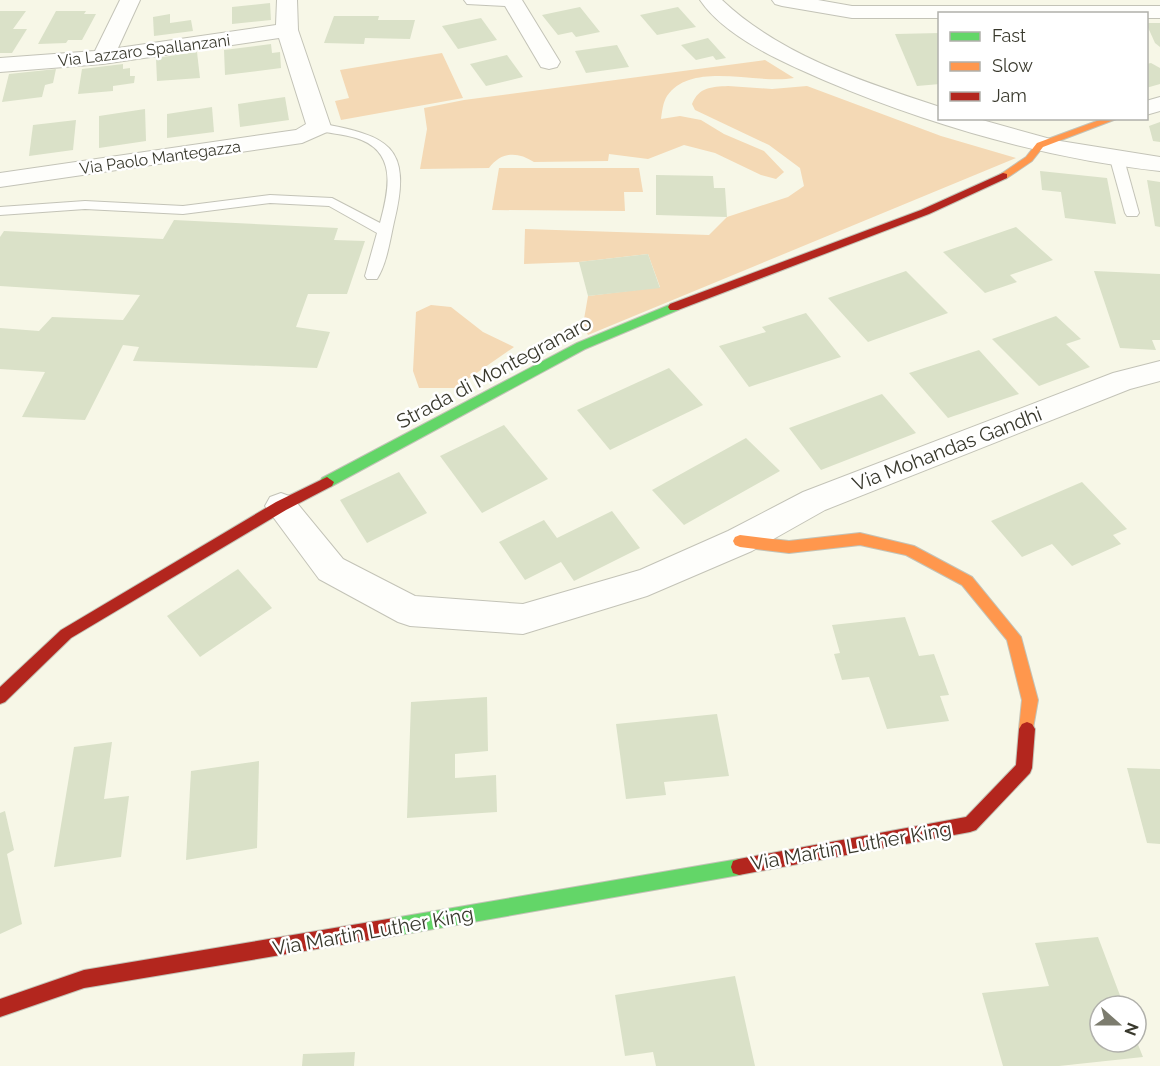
<svg xmlns="http://www.w3.org/2000/svg" width="1160" height="1066" font-family="Raleway,sans-serif">
<rect width="100%" height="100%" fill="#f7f7e7"/>
<g fill="#f4d9b5">
<polygon points="442,53 463,98 341,120 335,101 349,98 340,70"/>
<path d="M765 60 794 78C757 85 692 60 667 96 663 102 662 112 661 119L680 116 701 120 724 134 764 151 784 172 776 179 761 175 715 153 684 145 648 159 609 154 608 161 534 162C517 151 501 152 489 168L420 169 427 129 424 108 464 100Z"/>
<path d="M728 86 772 89 807 86 941 136 1016 158 588 335 583 325 588 296 660 287 648 254 579 262 524 264 525 229 709 235 727 217 788 197 804 186 800 168 769 145 695 110 692 104C699 87 711 87 728 86Z"/>
<polygon points="499,168 639,168 643,192 624,192 625,211 492,210"/>
<polygon points="431,305 451,307 483,332 514,347 455,388 419,388 413,371 416,312"/>
</g>
<g fill="#dae1c8">
<polygon points="270,3 271,20 232,24 232,7"/>
<polygon points="580,7 600,32 576,37 572,32 558,35 542,15"/>
<polygon points="678,7 696,27 657,35 640,15"/>
<polygon points="0,11 26,11 13,29 27,29 12,53 0,53"/>
<polygon points="56,11 86,11 84,14 96,14 82,40 68,40 66,43 38,44"/>
<polygon points="170,14 170,23 191,20 193,31 154,36 153,17"/>
<polygon points="334,16 379,16 378,20 415,20 410,39 365,38 364,44 324,43"/>
<polygon points="481,18 497,40 458,49 442,26"/>
<polygon points="1146,23 1160,23 1160,47 1155,43"/>
<polygon points="940,33 940,84 917,86 895,34"/>
<polygon points="708,38 726,58 716,60 713,56 696,60 681,45"/>
<polygon points="271,44 272,53 280,52 281,68 225,75 224,50"/>
<polygon points="617,45 629,67 586,73 575,51"/>
<polygon points="197,52 200,78 157,81 156,58"/>
<polygon points="507,55 523,77 486,86 470,64"/>
<polygon points="1151,63 1160,68 1160,84 1146,88 1146,64"/>
<polygon points="123,64 123,69 130,68 130,76 135,76 134,83 113,86 113,91 78,94 82,69"/>
<polygon points="56,69 53,83 45,85 42,97 2,102 9,74"/>
<polygon points="285,97 289,120 240,127 238,104"/>
<polygon points="212,107 214,132 167,138 167,114"/>
<polygon points="145,109 146,141 99,148 99,116"/>
<polygon points="76,120 73,150 29,156 33,125"/>
<polygon points="1160,122 1160,142 1153,141 1149,126"/>
<polygon points="1040,171 1107,178 1116,224 1065,218 1061,192 1042,190"/>
<polygon points="656,175 713,176 714,188 725,188 727,217 656,215"/>
<polygon points="1147,180 1160,182 1160,227 1155,226"/>
<polygon points="174,220 338,228 334,240 365,241 347,294 308,294 296,327 330,332 317,368 133,361 139,347 123,345 85,420 22,417 45,372 0,369 0,328 39,331 52,317 123,320 140,295 0,286 0,237 4,231 163,239"/>
<polygon points="1016,227 1053,260 1010,275 1017,282 985,293 943,252"/>
<polygon points="648,254 660,288 588,296 579,262"/>
<polygon points="906,271 948,313 868,342 828,298"/>
<polygon points="1094,271 1160,274 1160,340 1152,340 1156,350 1120,348"/>
<polygon points="806,313 841,357 749,387 719,346 766,332 762,327"/>
<polygon points="1056,316 1081,339 1066,344 1090,367 1039,386 992,339"/>
<polygon points="979,350 1019,394 948,418 909,373"/>
<polygon points="669,368 703,405 610,450 577,410"/>
<polygon points="882,394 916,433 821,470 789,428"/>
<polygon points="504,425 548,479 482,513 440,456"/>
<polygon points="746,438 780,471 684,525 652,490"/>
<polygon points="399,472 427,513 367,543 340,500"/>
<polygon points="1082,482 1127,529 1113,535 1121,544 1072,566 1052,544 1022,557 991,521"/>
<polygon points="612,511 640,548 574,581 561,562 525,580 499,542 544,520 557,538"/>
<polygon points="238,569 272,608 200,657 167,616"/>
<polygon points="905,617 919,656 934,654 949,695 940,696 949,721 887,729 869,677 842,680 834,654 840,653 832,625"/>
<polygon points="487,697 488,751 455,754 455,778 496,775 497,812 407,818 411,702"/>
<polygon points="717,714 729,776 664,782 666,795 626,799 616,724"/>
<polygon points="112,742 104,799 129,796 121,857 54,867 74,747"/>
<polygon points="259,761 257,848 186,860 191,771"/>
<polygon points="1127,768 1160,769 1160,844 1147,843"/>
<polygon points="5,811 14,850 7,854 22,924 0,934 0,813"/>
<polygon points="1098,937 1124,1006 1100,1006 1100,1042 1137,1042 1143,1057 1059,1066 1003,1066 982,993 1049,986 1035,943"/>
<polygon points="735,976 755,1066 656,1066 653,1052 625,1056 615,995"/>
<polygon points="355,1052 354,1066 302,1066 303,1054"/>
</g>
<g fill="none" stroke-linecap="round" stroke-linejoin="round">
<defs>
<g id="lane">
<path d="M319 123C388 136 413 145 394 222 390 240 387 263 377 279H367L365 276 377 233 329 206 270 203 183 214 85 209 0 215V207L85 201 183 206 270 195 332 198 380 223C389 190 398 151 356 138 343 134 328 133 314 130L313 127Z"/>
<polygon points="1117,155 1124,159 1139,213 1137,216 1127,216 1125,213 1110,159"/>
</g>
<g id="street">
<polygon points="120,0 140,0 118,48 276,25 277,0 297,0 298,30 331,127 327,132 302,143 0,187 0,173 296,130 306,124 279,38 103,64 0,72 0,58 95,51"/>
<polygon points="464,0 522,0 560,62 557,67 549,69 541,67 505,6 467,4"/>
<path d="M700 0H722C781 56 864 82 940 107V118H975L1054 140 1160 157V171C1044 158 933 126 826 81 784 63 726 38 700 0Z"/>
<polygon points="772,0 818,0 852,6 1160,6 1160,18 1146,18 1146,14 940,14 940,18 852,18 782,6 775,4"/>
<polygon points="1160,97 1160,111 1146,115 1146,101"/>
<polygon points="1160,361 1160,381 1130,389 825,510 752,551 647,596 523,634 410,626 398,622 319,579 265,506 270,497 281,493 292,497 343,559 415,596 523,604 640,570 728,531 803,492 1113,373"/>
</g>
<g id="fast">
<polygon points="674,303 678,304 678,310 585,349 332,486 327,487 320,482 322,478 577,343"/>
<polygon points="739,859 745,861 747,867 745,873 739,875 394,936 388,933 385,927 388,921 394,918"/>
</g>
<g id="slow">
<polygon points="1105,118 1119,118 1043,147 1032,161 1007,178 1003,179 998,176 1026,157 1037,143"/>
<polygon points="860,533 914,546 972,577 1021,637 1038,700 1032,734 1027,736 1022,734 1019,729 1022,700 1007,640 962,585 906,555 860,545 789,553 740,547 735,545 733,541 735,537 740,535 789,541"/>
</g>
<g id="jam">
<polygon points="1003,173 1007,174 1007,178 929,214 678,310 670,310 668,307 670,304 921,210"/>
<polygon points="327,477 334,482 332,486 286,510 71,638 5,702 0,704 0,687 61,630 276,502"/>
<polygon points="1027,722 1032,724 1035,729 1032,768 1030,773 976,830 970,832 739,875 733,873 731,867 733,861 739,859 966,817 1016,765 1019,729 1022,724"/>
<polygon points="394,918 400,921 403,927 400,933 394,936 84,988 0,1017 0,999 84,970"/>
</g>
</defs>
<use href="#lane" stroke="#c3c3b7" stroke-width="2"/>
<use href="#street" stroke="#c3c3b7" stroke-width="2"/>
<use href="#fast" stroke="#c3c3b7" stroke-width="2"/>
<use href="#slow" stroke="#c3c3b7" stroke-width="2"/>
<use href="#jam" stroke="#c3c3b7" stroke-width="2"/>
<use href="#lane" fill="#fefefb" fill-rule="evenodd"/>
<use href="#street" fill="#fefefb" fill-rule="evenodd"/>
<use href="#fast" fill="#63d668" fill-rule="evenodd"/>
<use href="#slow" fill="#ff974d" fill-rule="evenodd"/>
<use href="#jam" fill="#b3261e" fill-rule="evenodd"/>
</g>
<g text-anchor="middle" stroke-width="5" stroke-linejoin="round" paint-order="stroke">
<g font-size="16" fill="#39392d" stroke="#fff">
<text transform="translate(144 50) rotate(-7)" y="6">Via Lazzaro Spallanzani</text>
<text transform="translate(160 157) rotate(-8)" y="6">Via Paolo Mantegazza</text>
</g>
<g font-size="20" fill="#39392d" stroke="#fff">
<text transform="translate(494 372) rotate(-28)" y="7">Strada di Montegranaro</text>
<text transform="translate(947 449) rotate(-21)" y="7">Via Mohandas Gandhi</text>
<text transform="translate(851 846) rotate(-10)" y="7">Via Martin Luther King</text>
<text transform="translate(373 931) rotate(-10)" y="7">Via Martin Luther King</text>
</g>
</g>
<rect x="938" y="12" width="210" height="108" fill="#ffffff" stroke="#b0b0ab" stroke-width="1.5"/>
<rect x="950" y="32" width="30" height="9" fill="#63d668" stroke="#b0b0ab" stroke-width="1.5"/>
<text x="992" y="42" font-size="18" fill="#39392d">Fast</text>
<rect x="950" y="62" width="30" height="9" fill="#ff974d" stroke="#b0b0ab" stroke-width="1.5"/>
<text x="992" y="72" font-size="18" fill="#39392d">Slow</text>
<rect x="950" y="92" width="30" height="9" fill="#b3261e" stroke="#b0b0ab" stroke-width="1.5"/>
<text x="992" y="102" font-size="18" fill="#39392d">Jam</text>
<g transform="translate(1118 1024) rotate(111)"><circle r="28" fill="#ffffff" stroke="#b0b0ab" stroke-width="1.5"/>
<path d="M0-4.5L10 22L0 15L-10 22Z" fill="#7c7c6e"/>
<text y="-9" font-size="16" font-weight="bold" text-anchor="middle" fill="#39392d">N</text>
</g>
</svg>
